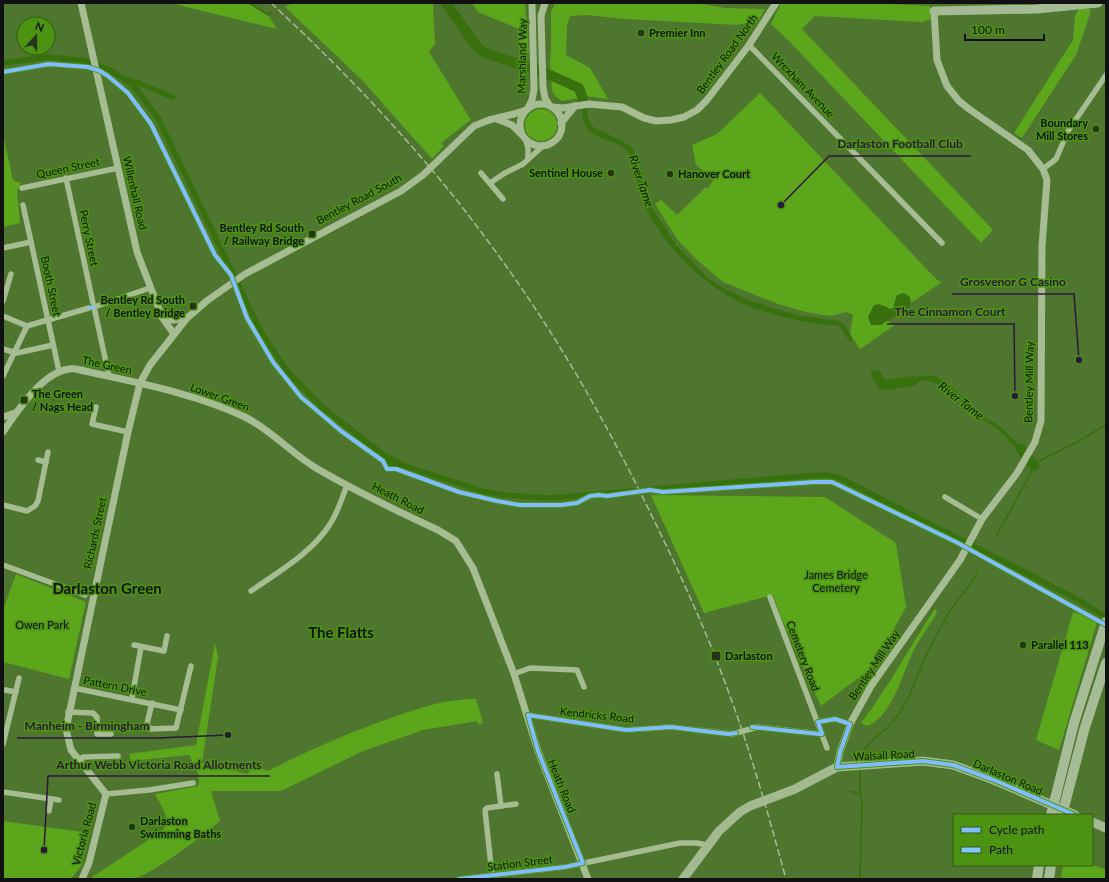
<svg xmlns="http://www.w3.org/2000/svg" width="1109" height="882" font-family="Lato,sans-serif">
<rect width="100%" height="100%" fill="#4e762e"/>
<g fill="#5ba61b">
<polygon points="170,3 249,3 268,15 277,29"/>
<polygon points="292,3 433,3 435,44 429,52 471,120 441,143 444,146 432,159 362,80 285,7"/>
<polygon points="472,3 525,3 529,53 520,49 517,28 478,12"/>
<polygon points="555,3 696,3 725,8 765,9 759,20 738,25 625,19 587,15 570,16 567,25 566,55 590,68 608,99 585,96 583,90 579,92 580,98 562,101 556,97 552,91 550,62 551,51 551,12"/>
<polygon points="781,3 873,3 930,6 931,19 922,22 815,16 802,29 993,230 981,243 789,41 771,24"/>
<polygon points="1079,9 1089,9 1091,11 1076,55 1022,138 1014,133 1073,40 1075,16"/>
<polygon points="760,93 937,280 942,282 911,303 910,297 895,300 894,308 890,309 883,305 881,325 886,320 895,325 860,349 850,334 853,315 847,312 830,316 806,312 778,304 723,282 697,260 677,239 655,204 661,200 677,215 706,187 707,189 714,179 696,165 692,145 717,134"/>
<circle cx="541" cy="125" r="16"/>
<polygon points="3,134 13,180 21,183 17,191 20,223 3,227"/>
<polygon points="651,495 825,497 896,543 906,607 873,667 821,706 783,622 773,595 704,613"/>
<polygon points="16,574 86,602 69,679 3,662 3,610"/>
<path d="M935 609 937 611 935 616C928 628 919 639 913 652 902 674 892 717 867 726L861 723C889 687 909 647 935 609Z"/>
<polygon points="1073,612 1098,619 1059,750 1036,740"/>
<path d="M215 643 218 657 202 763 248 774 252 766 268 771C309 750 350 732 394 717 421 707 447 699 476 699L483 723 478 724 477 721 423 730 363 751 281 791H211L220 821C203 835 153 875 132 879 119 881 103 879 89 879L162 831 168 823 164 811 155 794 198 786C202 776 193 764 189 755L131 761 129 754 196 745Z"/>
<polygon points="3,821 90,833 81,866 71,879 3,879"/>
<polygon points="1063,865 1091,865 1106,869 1106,879 1061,879"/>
</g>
<g fill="#38700d">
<path d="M580 85 585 96 588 117 593 127 622 141 633 149 650 205 677 246 707 277 725 289 748 300 796 315 838 321 845 325 853 340 850 342 839 326C832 325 825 325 818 324 798 321 778 316 759 310 713 296 665 249 645 206 639 194 633 158 627 151 617 139 597 141 588 129 579 117 585 99 576 89Z"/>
<polygon points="904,293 910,297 910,306 881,325 871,325 868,317 874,305 879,304 890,309 893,308 897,295"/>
<polygon points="876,375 882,379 898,381 927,375 935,376 952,387 976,412 998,425 1025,450 1022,455 1000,431 974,414 956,395 941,385 924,380 901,387 883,388 873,377"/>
<polygon points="381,453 405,466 390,469 388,468"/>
</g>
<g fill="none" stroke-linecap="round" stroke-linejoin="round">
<g stroke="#38700d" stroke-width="1.5">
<polyline points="249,3 268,15 271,12"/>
<polyline points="278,4 279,3"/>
<polyline points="997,535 1037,462 1079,441 1106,425"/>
<path d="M860 762C863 743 880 736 892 723 907 705 914 686 922 664 929 648 938 633 946 618 954 602 969 589 977 573"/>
<polyline points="860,768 860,790 862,805 860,879"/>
<polyline points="850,791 860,794"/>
</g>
<g stroke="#38700d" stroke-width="5.5">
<polyline points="3,63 48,57 86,61 110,70 130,83 138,91 158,118 261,332 287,371 322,407 381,453 405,466 486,492 504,495 551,498 804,476 827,475 840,478 1075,598 1106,617"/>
<polyline points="128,79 173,97"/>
</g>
<g stroke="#38700d" stroke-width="10">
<polyline points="446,3 477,47 485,53 550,75 579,88 583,99"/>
<polyline points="876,375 882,384 886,385 913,381"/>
<polyline points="1021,449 1034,466"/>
</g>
<g stroke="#a6bc93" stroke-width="5.5">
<polyline points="749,45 942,243"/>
<polyline points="525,138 528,148 528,159"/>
<polyline points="1043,169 1056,159 1068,131 1106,75"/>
<polyline points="481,173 503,199"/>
<polyline points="66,178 93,303"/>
<polyline points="490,183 505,173 523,164 544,145"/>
<polyline points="22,188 118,168"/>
<polyline points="23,205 59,371"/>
<polyline points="3,248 31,242"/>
<polyline points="3,301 11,274"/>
<polyline points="3,316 27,326 89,308"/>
<polyline points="3,349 17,353 53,345"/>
<polyline points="3,376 27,326"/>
<polyline points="109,376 94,307 150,288"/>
<polyline points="96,407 92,424 128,432"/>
<polyline points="38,460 46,462"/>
<polyline points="945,497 982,519"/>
<polyline points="3,505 27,511 35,506 38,501 48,452"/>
<polyline points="3,565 85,595"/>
<path d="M251 591C278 572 312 553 330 524 338 512 342 498 347 485"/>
<polyline points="770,597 827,748"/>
<polyline points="134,645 164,651 167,636"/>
<polyline points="514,674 530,668 577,670 584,687"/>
<polyline points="74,688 181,710"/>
<polyline points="5,690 16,692"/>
<polyline points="132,698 141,647"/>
<polyline points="152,703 147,724 150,729 176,728 191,666"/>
<polyline points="68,712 93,713 97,717 97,734 111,734"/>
<polyline points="528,715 626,730 671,727 732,734 758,727 822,734"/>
<polyline points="818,722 835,719 850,724"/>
<polyline points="3,744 19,678"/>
<polyline points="78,760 83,757 118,756"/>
<polyline points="497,774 501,806"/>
<polyline points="3,792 59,800"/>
<polyline points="106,794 149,790 193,783"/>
<polyline points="49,811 51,799"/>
<polyline points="492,875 485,810 487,808 516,804"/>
<polyline points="459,879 565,867 680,843 697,843 707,845"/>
</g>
<g stroke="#a6bc93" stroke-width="7">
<polyline points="81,3 137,252 162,317 174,334"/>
<polyline points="545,3 541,16 543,87 545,98 550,106"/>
<circle cx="541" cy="125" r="21"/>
<polyline points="552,107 563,108 589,104 622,107 644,118 656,121 671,120 684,117 697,110 707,100 749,45 776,3"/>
<polyline points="528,108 532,100 534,89 532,3"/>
<polyline points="497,119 512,125 521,134"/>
<polyline points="561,123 575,106"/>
<polyline points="162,317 173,320 187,318"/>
<polyline points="3,417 15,413"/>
<path d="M3 432C18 410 46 366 76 369 132 382 192 392 245 417 271 430 291 453 316 468 355 491 397 511 438 530L456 541 473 568 514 674 538 751 588 879"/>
<polyline points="837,767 840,752 850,724 871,686 960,560 982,519 1017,473 1035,442 1041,421 1042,246 1047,180 1043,169 1028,150 969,109 959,101 947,86 937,60 934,11"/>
<polyline points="82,879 89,863 106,794 71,750 66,729 128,432 140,383 150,365 187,318 208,300 245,274 401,191 423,175 474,126 489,120 514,114 526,110"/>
</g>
<g stroke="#a3ba91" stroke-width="9">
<polyline points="1092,822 1106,828"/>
<polyline points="683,879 719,831 740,812 750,806 795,789 837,767 923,761 953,765 994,780 1075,815"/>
</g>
<polyline stroke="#a4bb94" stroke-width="9" points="934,11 1037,9 1098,3"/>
<g stroke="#a6bc96" stroke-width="10">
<polyline points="1051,815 1074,723 1106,622"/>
<polyline points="1062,815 1085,727 1106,663"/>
<polyline points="1037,879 1039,865"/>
<polyline points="1049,879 1051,865"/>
</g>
<path stroke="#a6bc96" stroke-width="1.5" stroke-dasharray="7 3" stroke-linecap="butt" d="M271 3C351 77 426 156 490 244 552 327 604 418 649 510 679 571 707 632 730 696 752 756 769 817 786 879"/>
<polyline stroke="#80caff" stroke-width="3" stroke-dasharray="6 3" stroke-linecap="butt" points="89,308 94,307 93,303"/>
<defs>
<g id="cycleway">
<polyline points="3,72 49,64 88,67 100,71 108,76 128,93 151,124 215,255 231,275 247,318 273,362 301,397 341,431 383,461 387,469 396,469 459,492 497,501 520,505 561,505 577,503 590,496 599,495 607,496 650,490 663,492 815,482 832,482 958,543 1106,625"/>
<polyline points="752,727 819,734 822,734 818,722 835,719 850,724 840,752 837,767 923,761 953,765 994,780 1075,815"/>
<polyline points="459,879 565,867 583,863 538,751 528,715 626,730 671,727 728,734 736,733"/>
</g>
</defs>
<use href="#cycleway" stroke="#4b9311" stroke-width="6"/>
<use href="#cycleway" stroke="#80bcff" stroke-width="4"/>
</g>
<g fill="#26341b" stroke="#4b9311" stroke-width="1.5">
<circle cx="641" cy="33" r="4"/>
<circle cx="1096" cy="129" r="4"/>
<circle cx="611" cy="173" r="4"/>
<circle cx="670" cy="174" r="4"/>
<rect x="308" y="230" width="8" height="8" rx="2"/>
<rect x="189" y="302" width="8" height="8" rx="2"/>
<rect x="20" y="396" width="8" height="8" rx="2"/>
<circle cx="1023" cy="645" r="4"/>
<rect x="711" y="651" width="10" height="10" rx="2"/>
<circle cx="132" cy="827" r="4"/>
</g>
<g text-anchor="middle" stroke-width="3" stroke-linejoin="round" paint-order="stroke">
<g font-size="11" font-weight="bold" fill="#111" stroke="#4b9311" text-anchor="start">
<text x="649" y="37">Premier Inn</text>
<text x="1088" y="127" text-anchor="end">Boundary<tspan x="1088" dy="13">Mill Stores</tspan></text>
<text x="603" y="177" text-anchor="end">Sentinel House</text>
<text x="678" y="178">Hanover Court</text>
<text x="304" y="232" text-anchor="end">Bentley Rd South<tspan x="304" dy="13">/ Railway Bridge</tspan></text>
<text x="185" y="304" text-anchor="end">Bentley Rd South<tspan x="185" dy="13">/ Bentley Bridge</tspan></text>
<text x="32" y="398">The Green<tspan x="32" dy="13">/ Nags Head</tspan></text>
<text x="1031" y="649">Parallel 113</text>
<text x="725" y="660">Darlaston</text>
<text x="140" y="825">Darlaston<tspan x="140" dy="13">Swimming Baths</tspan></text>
</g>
<g font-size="11" fill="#111" stroke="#4b9311">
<text transform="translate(727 54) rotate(-54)" y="4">Bentley Road North</text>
<text transform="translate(522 56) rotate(-89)" y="4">Marshland Way</text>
<text transform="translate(803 85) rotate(46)" y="4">Wrexham Avenue</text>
<text transform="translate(68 168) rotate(-12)" y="4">Queen Street</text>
<text transform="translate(135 193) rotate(77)" y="4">Willenhall Road</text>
<text transform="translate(359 199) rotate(-28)" y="4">Bentley Road South</text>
<text transform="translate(89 238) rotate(78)" y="4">Perry Street</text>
<text transform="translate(51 286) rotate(78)" y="4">Booth Street</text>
<text transform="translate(107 365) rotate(12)" y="4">The Green</text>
<text transform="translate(1029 382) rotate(-89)" y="4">Bentley Mill Way</text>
<text transform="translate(220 397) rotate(20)" y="4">Lower Green</text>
<text transform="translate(398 498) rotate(27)" y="4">Heath Road</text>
<text transform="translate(95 533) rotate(-78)" y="4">Richards Street</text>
<text transform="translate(803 656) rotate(69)" y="4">Cemetery Road</text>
<text transform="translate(874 665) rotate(-56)" y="4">Bentley Mill Way</text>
<text transform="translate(115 686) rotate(11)" y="4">Pattern Drive</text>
<text transform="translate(597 715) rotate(6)" y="4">Kendricks Road</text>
<text transform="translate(884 755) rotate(-3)" y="4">Walsall Road</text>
<text transform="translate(1008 777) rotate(23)" y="4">Darlaston Road</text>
<text transform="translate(562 786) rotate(68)" y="4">Heath Road</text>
<text transform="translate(84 834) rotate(-75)" y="4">Victoria Road</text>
<text transform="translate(520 863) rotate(-7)" y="4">Station Street</text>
</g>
<g font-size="11" fill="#111" stroke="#4b9311">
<text x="836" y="579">James Bridge<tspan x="836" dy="13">Cemetery</tspan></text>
<text x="42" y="629">Owen Park</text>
</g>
<g font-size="12" font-style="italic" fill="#111" stroke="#4b9311">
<text transform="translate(641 181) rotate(71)" y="4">River Tame</text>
<text transform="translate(961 401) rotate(38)" y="4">River Tame</text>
</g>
<g font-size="15" font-weight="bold" fill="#111" stroke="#4b9311">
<text x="107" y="594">Darlaston Green</text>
<text x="341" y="638">The Flatts</text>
</g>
</g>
<path fill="none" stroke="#2c183c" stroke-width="1.5" d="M781 205L829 156H971M1079 360L1074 294H952M1015 396L1014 324H887M228 735L158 738H17M44 850L48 776H270"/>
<g fill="#2c183c" stroke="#4b9311" stroke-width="1.5">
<circle cx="781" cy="205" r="4"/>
<circle cx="1079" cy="360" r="4"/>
<circle cx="1015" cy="396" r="4"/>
<circle cx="228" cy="735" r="4"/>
<circle cx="44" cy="850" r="4"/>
</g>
<g font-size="12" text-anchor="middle" font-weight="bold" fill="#2c183c" stroke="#4b9311" stroke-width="3" stroke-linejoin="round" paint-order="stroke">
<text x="900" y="148">Darlaston Football Club</text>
<text x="1013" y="286">Grosvenor G Casino</text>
<text x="950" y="316">The Cinnamon Court</text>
<text x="87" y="730">Manheim - Birmingham</text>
<text x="159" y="769">Arthur Webb Victoria Road Allotments</text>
</g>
<rect width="1109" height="882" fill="none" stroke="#111111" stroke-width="8"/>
<rect x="953" y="814" width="140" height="52" fill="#4b9311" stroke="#345f11"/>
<rect x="961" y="827" width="20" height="6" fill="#80bcff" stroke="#345f11"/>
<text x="989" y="834" font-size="12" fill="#111111">Cycle path</text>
<rect x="961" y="847" width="20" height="6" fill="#80caff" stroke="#345f11"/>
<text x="989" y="854" font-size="12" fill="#111111">Path</text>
<g transform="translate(36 36) rotate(21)"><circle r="19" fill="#4b9311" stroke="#345f11"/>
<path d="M0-3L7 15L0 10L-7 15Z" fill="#26341b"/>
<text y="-6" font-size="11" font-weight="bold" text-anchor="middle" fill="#111111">N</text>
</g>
<path d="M965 34v6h79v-6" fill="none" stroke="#111111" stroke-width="2"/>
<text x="971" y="34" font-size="12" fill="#111111" stroke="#4b9311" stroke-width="3" paint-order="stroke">100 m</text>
</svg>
